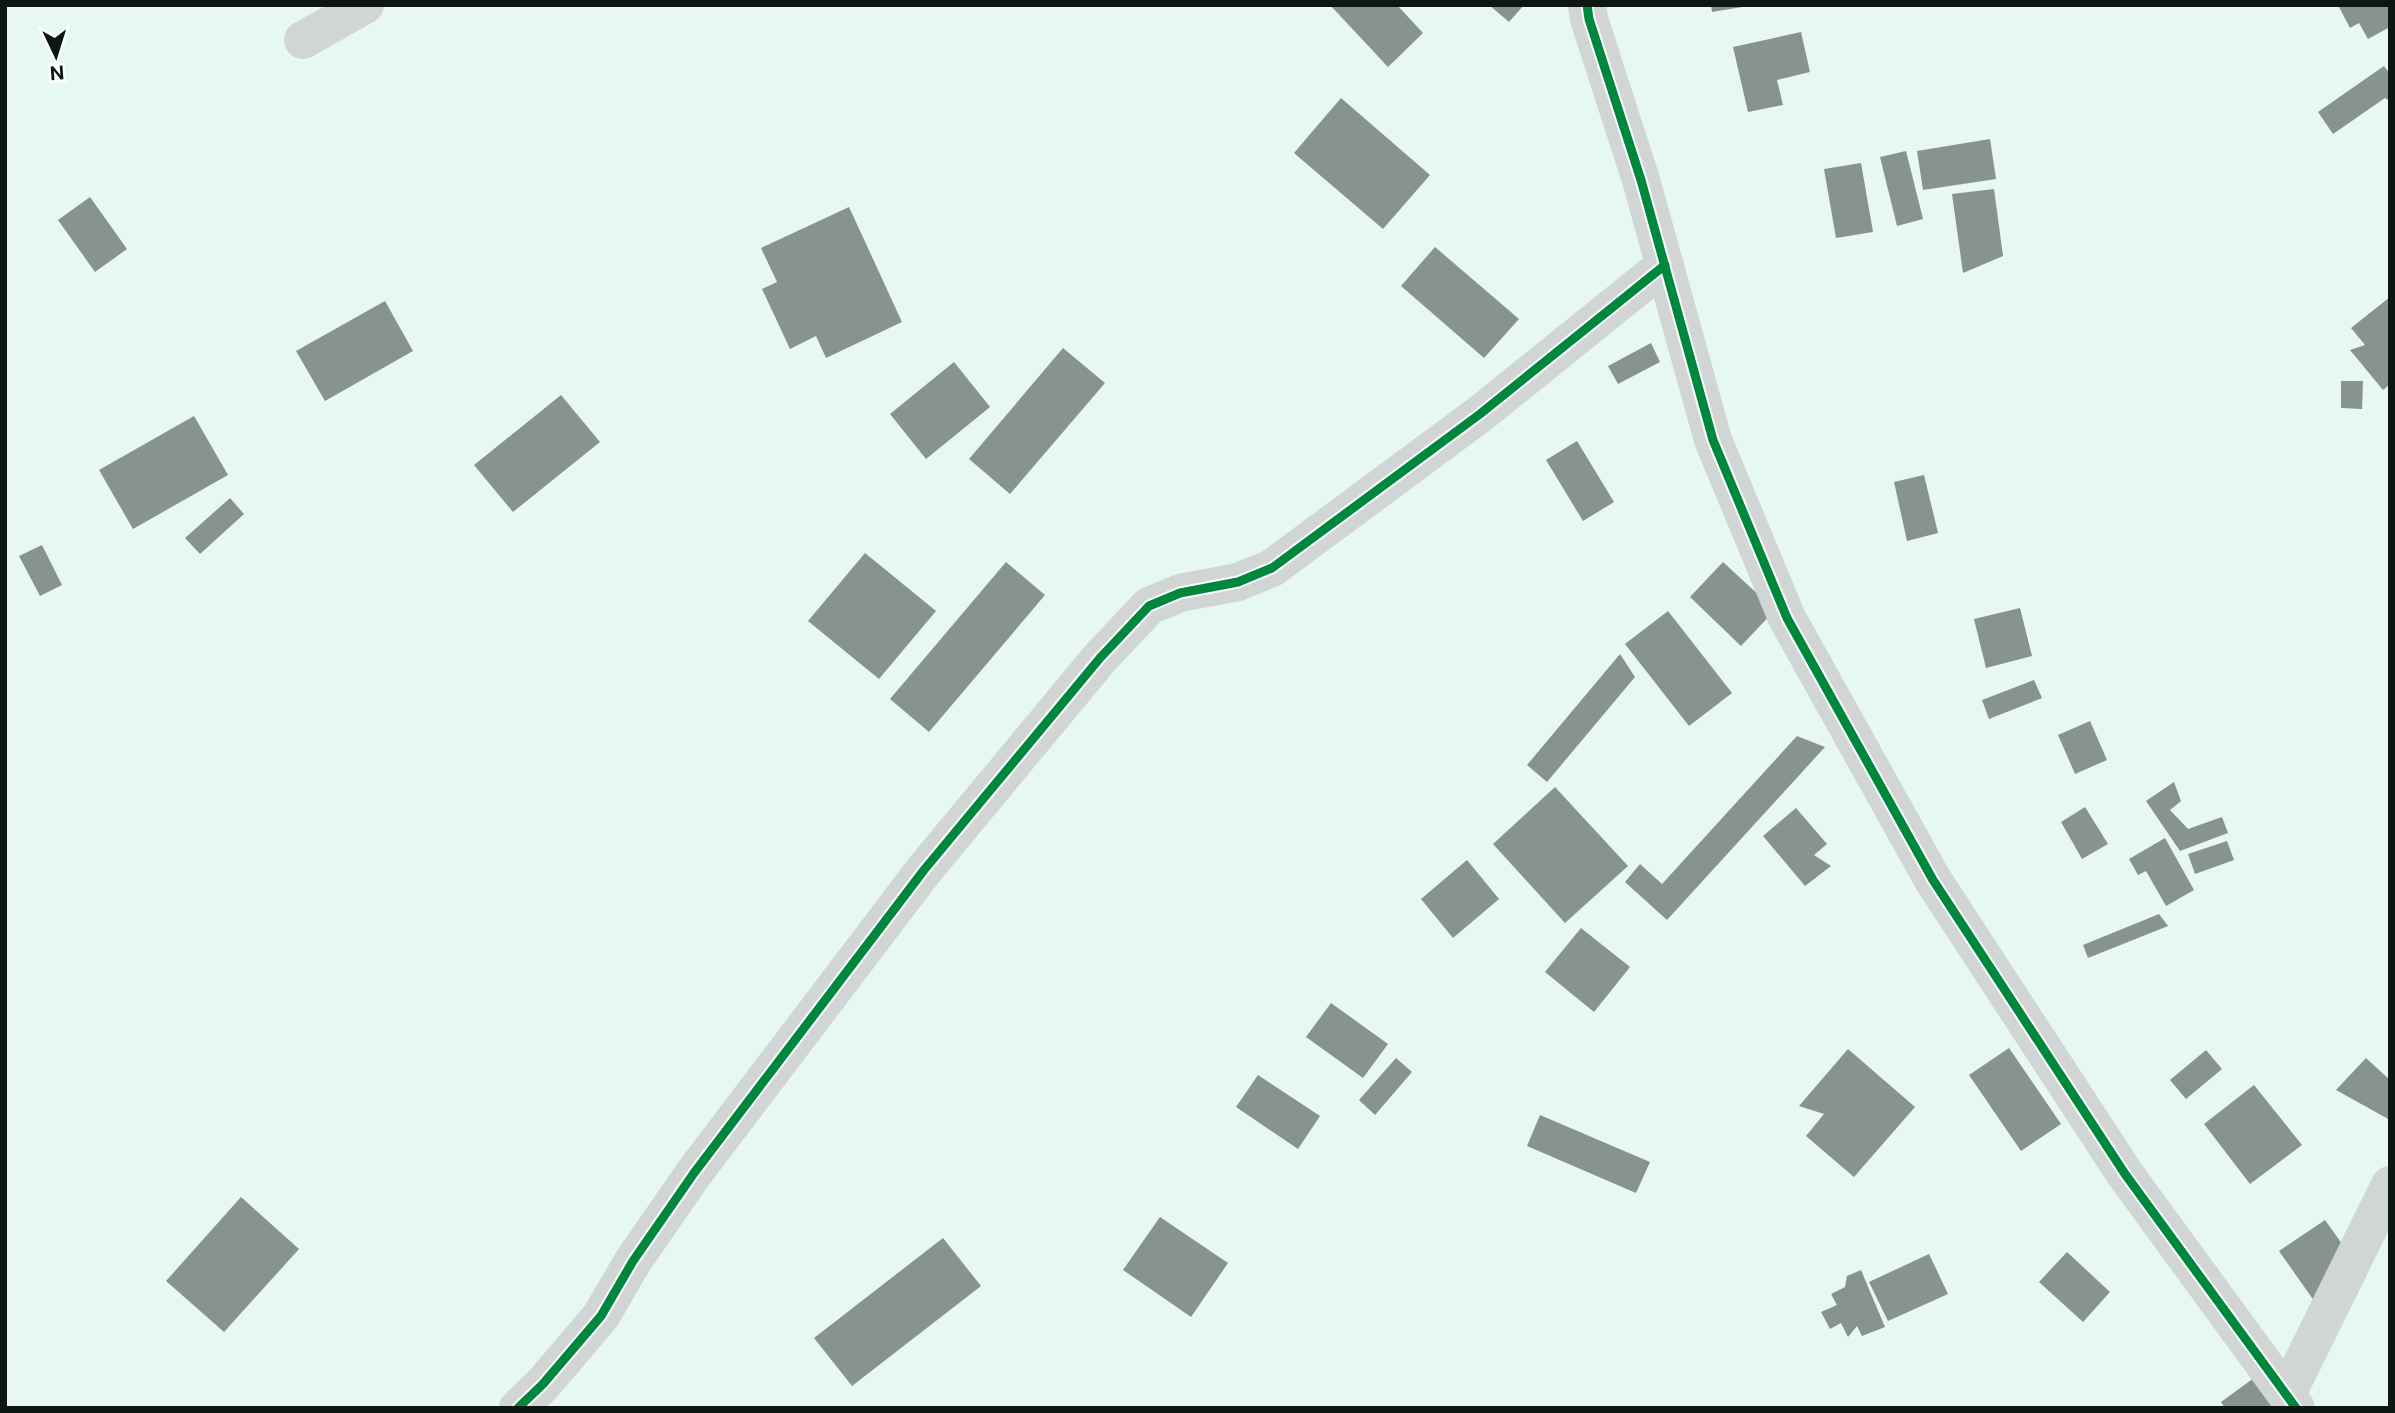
<svg xmlns="http://www.w3.org/2000/svg" width="2395" height="1413" font-family="'Public Sans',sans-serif">
<rect width="100%" height="100%" fill="#e7f7f2"/>
<g fill="#889390">
<polygon points="1330,5 1397,5 1423,33 1388,67"/>
<polygon points="1489,5 1524,5 1509,22"/>
<polygon points="1711,5 1742,5 1742,7 1712,12"/>
<polygon points="2338,5 2390,5 2390,27 2368,39 2359,23 2350,28"/>
<polygon points="1801,32 1810,72 1777,80 1783,105 1748,112 1733,47"/>
<polygon points="2384,66 2390,74 2390,101 2385,98 2333,134 2318,112"/>
<polygon points="1341,98 1430,175 1383,229 1294,153"/>
<polygon points="1990,139 1996,179 1923,190 1917,151"/>
<polygon points="1906,151 1923,219 1897,226 1880,157"/>
<polygon points="1861,163 1873,232 1836,238 1824,169"/>
<polygon points="1994,189 2003,256 1963,273 1952,194"/>
<polygon points="90,197 127,249 95,272 58,220"/>
<polygon points="849,207 902,322 826,358 816,336 790,349 762,289 777,282 761,248"/>
<polygon points="1435,247 1519,319 1484,358 1401,286"/>
<polygon points="2390,297 2390,384 2383,390 2350,350 2365,345 2351,328"/>
<polygon points="385,301 413,351 325,401 296,351"/>
<polygon points="1651,343 1660,362 1618,384 1608,366"/>
<polygon points="1063,348 1105,383 1010,494 969,459"/>
<polygon points="954,362 990,407 926,459 890,414"/>
<polygon points="2341,381 2363,381 2362,409 2341,408"/>
<polygon points="561,395 600,442 513,512 474,465"/>
<polygon points="194,416 228,475 133,529 99,470"/>
<polygon points="1577,441 1614,502 1583,521 1546,460"/>
<polygon points="1924,475 1938,533 1907,541 1894,482"/>
<polygon points="230,498 244,514 200,554 185,538"/>
<polygon points="42,545 62,585 40,596 19,556"/>
<polygon points="865,553 936,611 879,679 808,621"/>
<polygon points="1006,562 1045,595 929,732 890,699"/>
<polygon points="1723,562 1775,610 1741,646 1690,597"/>
<polygon points="2020,608 2032,656 1986,668 1974,619"/>
<polygon points="1668,611 1732,693 1689,726 1625,644"/>
<polygon points="1620,654 1635,677 1547,782 1527,765"/>
<polygon points="2034,680 2042,698 1989,719 1982,700"/>
<polygon points="2090,721 2107,760 2075,774 2058,735"/>
<polygon points="1797,736 1825,747 1667,920 1625,882 1640,864 1662,884"/>
<polygon points="2174,782 2181,801 2170,810 2188,829 2222,817 2228,833 2180,851 2146,801"/>
<polygon points="1555,787 1628,866 1565,923 1493,844"/>
<polygon points="2085,807 2108,844 2082,859 2061,822"/>
<polygon points="1796,808 1827,844 1814,855 1831,866 1805,886 1763,836"/>
<polygon points="2165,838 2194,890 2166,906 2146,871 2138,875 2129,859"/>
<polygon points="2227,841 2234,860 2195,874 2188,854"/>
<polygon points="1467,860 1499,899 1453,938 1421,899"/>
<polygon points="2159,914 2168,926 2088,958 2083,945"/>
<polygon points="1581,928 1630,967 1594,1012 1545,972"/>
<polygon points="1331,1003 1388,1044 1363,1078 1306,1037"/>
<polygon points="2009,1048 2061,1124 2021,1151 1969,1075"/>
<polygon points="1848,1049 1915,1107 1854,1177 1806,1136 1824,1114 1799,1106"/>
<polygon points="2206,1050 2222,1069 2186,1099 2170,1080"/>
<polygon points="1396,1058 1412,1072 1375,1115 1359,1100"/>
<polygon points="2366,1058 2390,1080 2390,1120 2336,1090"/>
<polygon points="1258,1075 1320,1116 1298,1149 1236,1107"/>
<polygon points="2254,1085 2302,1145 2250,1184 2204,1124"/>
<polygon points="1540,1115 1650,1162 1636,1193 1527,1146"/>
<polygon points="241,1197 299,1249 224,1332 166,1281"/>
<polygon points="1160,1217 1228,1263 1191,1317 1123,1270"/>
<polygon points="2325,1220 2362,1272 2317,1305 2279,1251"/>
<polygon points="943,1238 981,1286 852,1386 814,1338"/>
<polygon points="2067,1252 2110,1292 2083,1322 2039,1282"/>
<polygon points="1929,1254 1948,1294 1888,1321 1869,1282"/>
<polygon points="1861,1270 1885,1327 1862,1336 1857,1326 1848,1337 1841,1323 1830,1329 1821,1312 1837,1305 1831,1294 1845,1287 1847,1276"/>
<polygon points="2258,1375 2281,1408 2225,1408 2221,1402"/>
</g>
<g fill="none" stroke-linecap="round" stroke-linejoin="round">
<g stroke="#d1d6d5" stroke-width="38">
<polyline points="1587,5 1589,19 1641,180 1713,440 1787,618 1933,880 2125,1174 2296,1408"/>
<polyline points="303,40 365,5"/>
<polyline points="2287,1394 2390,1185"/>
<polyline points="518,1408 543,1384 601,1316 633,1261 694,1173 924,870 1100,658 1149,606 1180,593 1238,582 1272,568 1480,414 1665,265"/>
</g>
<defs>
<g id="cycleway">
<polyline points="1587,5 1589,19 1641,180 1713,440 1787,618 1933,880 2125,1174 2296,1408"/>
<polyline points="518,1408 543,1384 601,1316 633,1261 694,1173 924,870 1100,658 1149,606 1180,593 1238,582 1272,568 1480,414 1665,265"/>
</g>
</defs>
<use href="#cycleway" stroke="#fff" stroke-width="13"/>
<use href="#cycleway" stroke="#00873e" stroke-width="9"/>
</g>
<rect width="2395" height="1413" fill="none" stroke="#0c1613" stroke-width="14"/>
<g transform="translate(56 56) rotate(176)" stroke="#ffffff" stroke-width="5" paint-order="stroke">
<path d="M0-5L12 26L0 18L-12 26Z" fill="#0c1613"/>
<text y="-10" font-size="19" font-weight="bold" text-anchor="middle" fill="#0c1613">N</text>
</g>
</svg>
